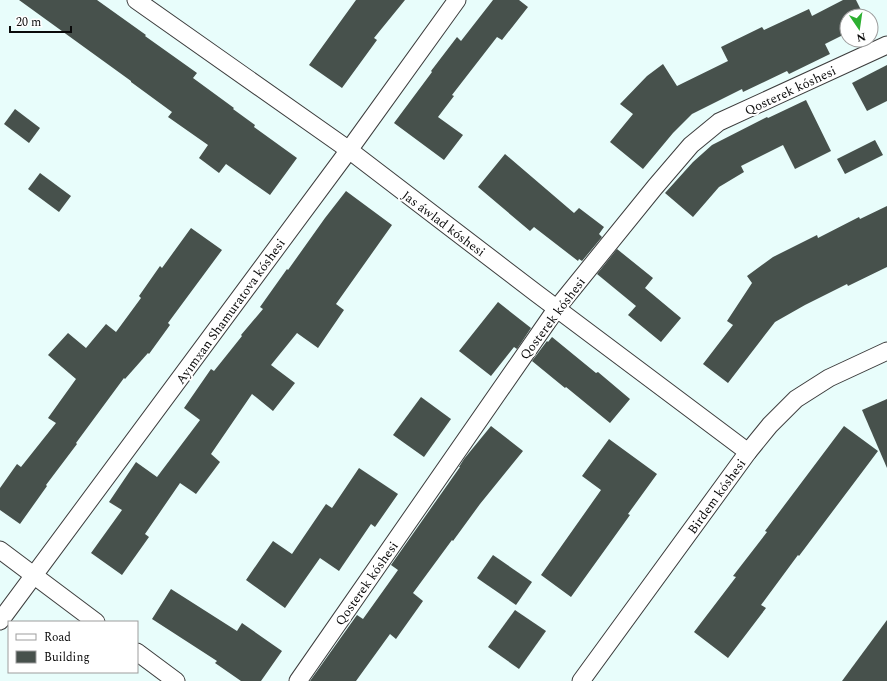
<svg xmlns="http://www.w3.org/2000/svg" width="887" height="681" font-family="Spectral,serif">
<rect width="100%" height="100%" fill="#e8fdfb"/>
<g fill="#47514c">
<polygon points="19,0 97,0 146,35 145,36 197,73 193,78 234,108 233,109 255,125 254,127 297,158 270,195 226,164 219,173 199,158 208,145 168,117 172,112 131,82 131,81"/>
<polygon points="356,0 405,0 374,38 377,40 342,88 309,65"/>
<polygon points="493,0 519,0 528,7 502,40 497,37 452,95 454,96 438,117 463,135 444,160 394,123 432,72 431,71 457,37 461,41"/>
<polygon points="843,0 856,0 864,16 847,16 847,33 825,44 830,54 789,74 787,71 743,92 742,89 692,114 673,133 643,169 610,142 633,114 620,104 647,76 663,64 677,86 728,61 721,47 762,27 764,30 809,9 812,16"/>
<polygon points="887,65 887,101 867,111 852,83"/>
<polygon points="806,100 831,151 795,169 783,145 741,166 744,172 719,187 693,217 665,193 693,162 712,145 767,117 768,118"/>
<polygon points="15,109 40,128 29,143 4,124"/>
<polygon points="875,140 883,155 845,174 837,159"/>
<polygon points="505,154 574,213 579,208 604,227 599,234 602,237 582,261 579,259 578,261 534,227 530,231 478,187"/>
<polygon points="40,173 71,196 59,212 28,189"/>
<polygon points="346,191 392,225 336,304 344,310 318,348 297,333 271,365 295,383 273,411 252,394 211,454 220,462 196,494 180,483 145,534 149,537 122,575 91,553 122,510 109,502 136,462 157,477 200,420 184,408 211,369 214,371 242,336 241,335 263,309 260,307 287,269 288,270 325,218"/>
<polygon points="887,206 887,267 848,286 847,284 805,305 775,322 728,383 703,364 733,325 727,321 752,283 747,276 773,257 817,235 818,238 859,217 860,219"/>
<polygon points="191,228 222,250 168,323 170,325 149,354 148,353 125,379 124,378 76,443 77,444 46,485 47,486 20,524 0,510 0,488 17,464 21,467 56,423 48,418 76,379 48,355 68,333 86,348 106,324 116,332 141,298 139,296 160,266 162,268"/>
<polygon points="617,249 653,278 645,288 681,318 661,342 628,315 636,306 597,274"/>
<polygon points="498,302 531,328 517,349 514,347 491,376 459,351"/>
<polygon points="552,337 596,373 598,372 630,399 610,423 566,387 565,388 532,361 547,341 548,342"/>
<polygon points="421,397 451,419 424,457 393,435"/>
<polygon points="887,399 887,468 862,410"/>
<polygon points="491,426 523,451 480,504 453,541 452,540 413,593 423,601 396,639 390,634 356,681 310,681 357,615 363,619 398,570 391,565 460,467 459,467 464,459"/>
<polygon points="844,426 878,451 799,556 798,555 761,605 766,608 728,658 694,632 736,577 733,576 767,532 765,531"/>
<polygon points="609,439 657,474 628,514 630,515 571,597 541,575 601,490 582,476"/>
<polygon points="359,468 398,494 375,527 371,524 339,571 320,558 285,608 246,580 273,541 292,554 326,504 332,508"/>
<polygon points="493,555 532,582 516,605 477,578"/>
<polygon points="171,589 237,631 242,623 282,651 261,681 241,681 215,663 217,661 152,619"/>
<polygon points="515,610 546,631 519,669 488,647"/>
<polygon points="887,620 887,681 842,681"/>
</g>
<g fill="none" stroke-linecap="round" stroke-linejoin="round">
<defs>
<g id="street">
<polyline points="136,0 349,150 536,293 748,452"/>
<polyline points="0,550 96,622"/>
<polyline points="0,621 349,150 457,0"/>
<polyline points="137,652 176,681"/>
<polyline points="298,681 557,308 655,187 691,145 719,122 887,45"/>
<polyline points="581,681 748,452 770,425 796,399 829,378 887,351"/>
</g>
</defs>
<use href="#street" stroke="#3d3d3d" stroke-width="19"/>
<use href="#street" stroke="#fff" stroke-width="17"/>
</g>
<g text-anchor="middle" stroke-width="4" stroke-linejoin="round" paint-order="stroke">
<g font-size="13" fill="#0a0a0a" stroke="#fff">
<text transform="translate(790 90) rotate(-25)" y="5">Qosterek kóshesi</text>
<text transform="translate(444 223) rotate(37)" y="5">Jas áwlad kóshesi</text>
<text transform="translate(230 311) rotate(-54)" y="5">Ayımxan Shamuratova kóshesi</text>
<text transform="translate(552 318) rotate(-53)" y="5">Qosterek kóshesi</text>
<text transform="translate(716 496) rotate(-54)" y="5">Birdem kóshesi</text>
<text transform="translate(366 583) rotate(-55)" y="5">Qosterek kóshesi</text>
</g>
</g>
<rect x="8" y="621" width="130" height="52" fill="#ffffff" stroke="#9d9d9d"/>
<rect x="16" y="634" width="20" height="6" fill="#ffffff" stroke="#9d9d9d"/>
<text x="44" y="641" font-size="12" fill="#0a0a0a">Road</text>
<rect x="16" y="651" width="20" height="12" fill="#47514c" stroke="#9d9d9d"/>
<text x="44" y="661" font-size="12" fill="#0a0a0a">Building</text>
<g transform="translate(859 28) rotate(167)"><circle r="19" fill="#ffffff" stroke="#9d9d9d"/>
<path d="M0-3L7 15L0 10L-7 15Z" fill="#2daf31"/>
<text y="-6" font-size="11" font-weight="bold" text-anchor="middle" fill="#0a0a0a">N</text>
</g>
<path d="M10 26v6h61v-6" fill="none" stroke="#0a0a0a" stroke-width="2"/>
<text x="16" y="26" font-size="12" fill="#0a0a0a" stroke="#ffffff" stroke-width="3" paint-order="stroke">20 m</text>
</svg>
